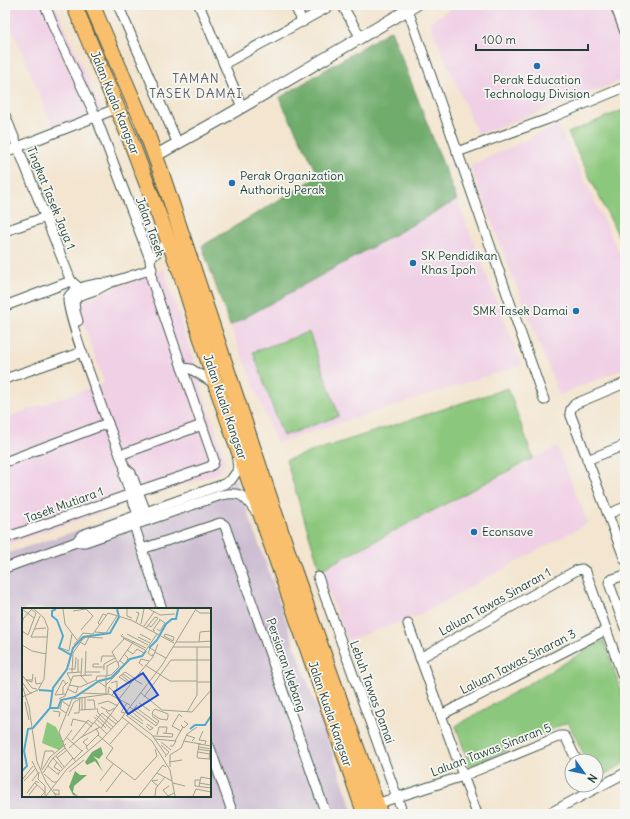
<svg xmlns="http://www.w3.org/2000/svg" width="630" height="819" font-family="Delius,sans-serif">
<rect width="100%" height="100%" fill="#f6f6f2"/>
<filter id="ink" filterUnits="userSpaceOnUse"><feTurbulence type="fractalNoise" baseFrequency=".025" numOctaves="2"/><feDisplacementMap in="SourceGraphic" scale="8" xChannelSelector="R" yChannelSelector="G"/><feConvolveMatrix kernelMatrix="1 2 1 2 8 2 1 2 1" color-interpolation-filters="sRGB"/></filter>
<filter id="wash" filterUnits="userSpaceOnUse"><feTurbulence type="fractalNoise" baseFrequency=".012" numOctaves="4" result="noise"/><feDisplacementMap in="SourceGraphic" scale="16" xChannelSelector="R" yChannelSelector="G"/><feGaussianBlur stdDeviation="0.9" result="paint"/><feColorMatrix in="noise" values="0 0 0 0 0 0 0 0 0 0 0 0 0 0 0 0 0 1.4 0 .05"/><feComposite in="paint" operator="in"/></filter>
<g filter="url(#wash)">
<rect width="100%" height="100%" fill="#f3e5cf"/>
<g fill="#f0d0e5">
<polygon points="5,5 55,5 102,111 54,129 5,12"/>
<polygon points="457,5 608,5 625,54 625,79 478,135 429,22"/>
<polygon points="558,125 619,252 625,255 625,368 559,395 470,166"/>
<polygon points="457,200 522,365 277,443 230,326"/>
<polygon points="164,270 225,460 219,473 5,545 5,418 104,383 79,308 83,300"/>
<polygon points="557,447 588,523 417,616 348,640 320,570"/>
</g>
<path fill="#cebed2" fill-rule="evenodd" d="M236 479 354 814H5V554ZM23 609H210V796H23Z"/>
<g fill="#8bc77c" stroke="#558258">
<polygon points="625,109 625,242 620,239 568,133"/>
<polygon points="309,332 339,416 283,436 253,352"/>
<polygon points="508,388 533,458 320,570 286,460"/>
<polygon points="604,640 625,704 625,763 596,779 596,761 587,761 568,722 470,767 456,726"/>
</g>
<polygon fill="#70ac6c" stroke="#487450" points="391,30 457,200 230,326 202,246 319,176 279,98"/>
</g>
<g filter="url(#ink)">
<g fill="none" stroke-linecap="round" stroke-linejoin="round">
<defs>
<g id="minor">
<polyline points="45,5 55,30 96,117 150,259 152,281 214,460 213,464 209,467 138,491"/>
<polyline points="118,5 178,144"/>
<polyline points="199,5 242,107"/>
<polyline points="294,5 303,22"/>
<polyline points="342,5 361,38"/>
<polyline points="615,5 625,32"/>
<polyline points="408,10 544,400"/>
<polyline points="224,64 332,5"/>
<polyline points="5,115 71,281 79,288"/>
<polyline points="5,152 118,108"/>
<polyline points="457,152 548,119 625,87"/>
<polyline points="5,231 46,217"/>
<polyline points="150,259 169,240"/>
<path d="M109 283C98 283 73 286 68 298 63 309 117 447 125 468L131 473 149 520"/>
<polyline points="5,306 71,281"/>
<polyline points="78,321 75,311 74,302 78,296 98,289 109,283 152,269"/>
<polyline points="182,368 191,369 215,384"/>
<polyline points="5,379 82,352"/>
<polyline points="625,383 575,404 571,409 570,413 625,560"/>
<polyline points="120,455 202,425"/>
<polyline points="587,460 625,445"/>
<polyline points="5,462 108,423"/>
<polyline points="125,468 124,476 140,520"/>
<polyline points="608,514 625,507"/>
<polyline points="132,519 162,609"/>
<polyline points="5,538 131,494"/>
<polyline points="76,542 82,535 224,484 231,480 238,470 237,460"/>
<polyline points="142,549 220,523 223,524 225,526 326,814"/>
<path d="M5 568 76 542H85L221 495C240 491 244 495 255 511"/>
<polyline points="625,575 610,580 609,583 625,628"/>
<polyline points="318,577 403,814"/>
<polyline points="408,624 477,814"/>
<polyline points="420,658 577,570 582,569 586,572 625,683"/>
<polyline points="441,715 606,630"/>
<polyline points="210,748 233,814"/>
<polyline points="376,804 463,776 560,736 564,736 566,738 577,761"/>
<polyline points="548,814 625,773"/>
</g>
<polyline id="tertiary" points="155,156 225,117 416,5"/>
<g id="trunk">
<polyline points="74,5 128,134 180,271 216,385 365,814"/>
<polyline points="92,5 143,123 161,172 294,571 380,814"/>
</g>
</defs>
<use href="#minor" stroke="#3f564b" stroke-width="11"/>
<use href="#tertiary" stroke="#3f564b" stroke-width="13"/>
<use href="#trunk" stroke="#3f564b" stroke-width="17"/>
<use href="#minor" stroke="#fff" stroke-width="9"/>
<use href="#tertiary" stroke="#fff" stroke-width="11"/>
<use href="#trunk" stroke="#f9bf6d" stroke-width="15"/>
</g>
</g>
<g fill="#1f6fb2" stroke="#f6f6f2" stroke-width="1.5">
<circle cx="537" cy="66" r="4"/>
<circle cx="232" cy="183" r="4"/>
<circle cx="413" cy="263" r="4"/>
<circle cx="576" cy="311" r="4"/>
<circle cx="474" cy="532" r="4"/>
</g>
<g text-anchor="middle" stroke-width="3.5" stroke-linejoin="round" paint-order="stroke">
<g font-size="12" fill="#1f3d34" stroke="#f6f6f2" text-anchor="start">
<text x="537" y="84" text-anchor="middle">Perak Education<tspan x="537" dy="14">Technology Division</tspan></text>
<text x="240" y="180">Perak Organization<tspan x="240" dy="14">Authority Perak</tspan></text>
<text x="421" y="260">SK Pendidikan<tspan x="421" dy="14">Khas Ipoh</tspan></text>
<text x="568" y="315" text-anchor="end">SMK Tasek Damai</text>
<text x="482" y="536">Econsave</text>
</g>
<g font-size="12" fill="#1f3d34" stroke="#f6f6f2">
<text transform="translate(115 103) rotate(68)" y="4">Jalan Kuala Kangsar</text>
<text transform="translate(51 198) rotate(68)" y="4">Tingkat Tasek Jaya 1</text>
<text transform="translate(150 227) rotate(70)" y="4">Jalan Tasek</text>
<text transform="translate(225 407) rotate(71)" y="4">Jalan Kuala Kangsar</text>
<text transform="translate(64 505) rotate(-20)" y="4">Tasek Mutiara 1</text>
<text transform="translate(495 602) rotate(-29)" y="4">Laluan Tawas Sinaran 1</text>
<text transform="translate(518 662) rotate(-27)" y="4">Laluan Tawas Sinaran 3</text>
<text transform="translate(286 665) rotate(71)" y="4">Persiaran Klebang</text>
<text transform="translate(372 692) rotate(70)" y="4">Lebuh Tawas Damai</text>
<text transform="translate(330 714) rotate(71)" y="4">Jalan Kuala Kangsar</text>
<text transform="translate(491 750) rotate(-21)" y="4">Laluan Tawas Sinaran 5</text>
</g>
<g font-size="13" letter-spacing="1" fill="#5e6168" stroke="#f6f6f2">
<text x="196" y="83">TAMAN<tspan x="196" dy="15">TASEK DAMAI</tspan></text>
</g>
</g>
<g transform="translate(22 608)">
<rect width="189" height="189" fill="#f3e5cf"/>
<path d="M25 114 34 119 39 130 42 138 37 142 20 135Z" fill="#8bc77c"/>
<path d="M79 139 81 146 77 151 71 148 75 152 81 164 73 153 65 157 63 154 70 144ZM53 163 58 167H65L52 178 51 184 56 188 51 187 47 179Z" fill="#70ac6c"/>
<path fill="none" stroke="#51a9ce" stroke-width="2" d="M34 1 30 3V8L35 12 41 28 37 40 49 47M127 40 135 32 144 16 150 11H154L156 1M17 82 30 83M28 100H36L39 92 53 89 77 73 89 70 108 51 120 48 124 43M168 121 173 117H183L189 108M0 163 5 158 2 143 6 121 11 120 28 100 31 80 45 61 51 40 61 29 88 25 97 9 95 1"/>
<path fill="none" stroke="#9ea291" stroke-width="1" d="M0 1 12 10M41 1 43 16 55 32M105 1V8L110 10M127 1 138 7 153 6M174 2 178 5H189M51 3 64 1M86 5 109 12 152 35M18 8 9 29H26M114 14 117 5 114 4M119 16 122 1M78 17 76 15 81 6 84 7M126 17 129 19 136 10M122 18 132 4M0 20 1 11 10 1M124 20 133 9 136 10M12 21 24 20M135 21 138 23 143 15 137 11M59 22 71 8 64 1M0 23 6 27 14 5 9 1M133 23 131 22 138 12M73 24 84 25 95 8M61 25 71 26 86 5M101 26 99 28 124 40M105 26 126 37M118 26 129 32M143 26 152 29 151 33 142 28ZM116 29 128 35M101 30 123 42M58 34 63 37 67 29M154 34H177M177 34 178 24 189 23M177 34 189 33M0 37 10 43 24 46M52 37 61 25M151 39H189M175 39V77M39 40 47 43 50 26M115 41 122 45 135 26M105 42 111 46 115 41M133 44 144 50M131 46 130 48 126 45 128 40 133 43M60 50 59 68 66 76M149 52H189M98 53 102 56 105 53 106 50 102 46M79 54 80 48H92M96 55 90 44 102 31M77 56H71V59H82M123 57 148 73H175M121 58 117 55 119 51 127 53M47 61H53L54 49M82 62V56L93 50M50 64 51 45 60 32 64 29 81 30M56 64V51M63 64H78M101 66 111 73M0 67 10 80 15 81M63 67 64 43M99 67 109 75M85 68V58L94 53M13 69 14 76 19 75M10 72H4L10 74 11 66M74 72 75 68H84M49 73 45 65 59 64M0 74 7 84 10 85M175 74H189M89 75 95 73V81L90 87M109 75 131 49 136 36M109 75 108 76 97 69 103 64 112 70M44 76 41 72 33 87 44 86M120 76 113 72 118 65 125 69M0 77 7 99 15 154 24 174 34 188M47 77 58 79 74 72 84 79M84 77 98 63M45 81 54 85 56 79M60 85 84 86M119 85 140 102 170 104 189 82M41 86V79L46 74M86 86 87 79 92 84M84 87V68L89 67 97 59 96 55 112 33M0 89 16 82 22 71 26 20 22 10 12 1M122 89 149 52M37 91 43 88 51 68 70 67M97 91 108 77M65 92H72L73 100M3 94 7 112M117 95 128 103M76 96 86 93 96 98M79 99 87 103 93 100M108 99 134 118 137 113 130 108M113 99 136 116M75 100 76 105 91 119M58 102 74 101M60 102V89M63 102V89M31 103 38 104 37 109M84 103 96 114M131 103 130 106 138 111 145 112 146 109M131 103 133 101 146 106V109M110 104 121 113M165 104 175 87V77M44 105 38 101 40 93 47 98M52 105H57L58 89M103 105 99 104 105 95M74 107 89 121M104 107 130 127 144 147M107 107 115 97M108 107 121 116M46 108 52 94 58 91M72 109 84 120M100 109 130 133 148 162 153 188M72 114 85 126M159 117 162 120 166 116 162 113M49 118 51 111 64 114 70 119M124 118 128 122 131 120 125 116M79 120 99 92M159 123 150 118 157 106 160 109M181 123 177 132 184 133 183 136M76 127 91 140 84 150 113 172 135 148 133 141M135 127 137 119H145L144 125M164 127 173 130 170 133M131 128 150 129 151 126 141 125M45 130 60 143M59 130 80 105 94 116M133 131 154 133 151 138H148M50 132 66 112 71 116M153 133 161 119M161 133 179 136M41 134 50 122M139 134 149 142M88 136 107 114M139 137 147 144 143 149M65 138 61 134 66 130M177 139 189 141M47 140 58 130 78 119M176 141 188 143M66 142 64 139 77 126 74 120M176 144 188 146M34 148 42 159M31 150 40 160M35 150 45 142M52 151 61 142M187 151 188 143 189 141V138L177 136 175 149 176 150 187 151 189 152M35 154 32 159 38 163M54 154 43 140 37 124 50 91 87 86 108 97M147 154 160 152M26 158 37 167M148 159V147L159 140 165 126 175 119M19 161 23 143H31L32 145M20 162 28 149 44 136M17 164 16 171 23 178V188M47 164 62 152M21 165 31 150 43 140M135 165 150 173M22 166 31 174H35M36 166 51 150M0 172 11 158M136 172 130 173 136 178M178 172H173V178L189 180M2 173 14 160M10 173 16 165 10 153M78 173 91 156M13 175 23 184 19 188M151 175 163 178M177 175 189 177M147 178 141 182 146 188 152 185M177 178 179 169 189 171M31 182H37V187L32 185M84 184 100 163M5 185 14 173 17 175M7 187 15 177M24 188 45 161 79 132 98 112 140 57 174 1M117 188 141 157 144 159M133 188 134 180 143 169M171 188 174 181 189 184"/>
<path fill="#1d4ed8" fill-opacity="0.15" stroke="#1d4ed8" stroke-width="2" d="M121 65 136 87 106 106 92 84Z"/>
<rect width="189" height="189" fill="none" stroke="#1f3d34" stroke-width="2"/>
</g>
<rect width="630" height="819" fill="none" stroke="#f6f6f2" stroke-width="20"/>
<g transform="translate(584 773) rotate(123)"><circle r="19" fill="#f6f6f2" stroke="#a0aca6"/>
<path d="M0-3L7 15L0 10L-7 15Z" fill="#1f6fb2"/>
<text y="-6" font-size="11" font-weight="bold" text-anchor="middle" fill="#1f3d34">N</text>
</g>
<path d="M476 44v6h112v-6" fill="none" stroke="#1f3d34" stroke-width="2"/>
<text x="482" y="44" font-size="12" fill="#1f3d34" stroke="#f6f6f2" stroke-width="3" paint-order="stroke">100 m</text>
</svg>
